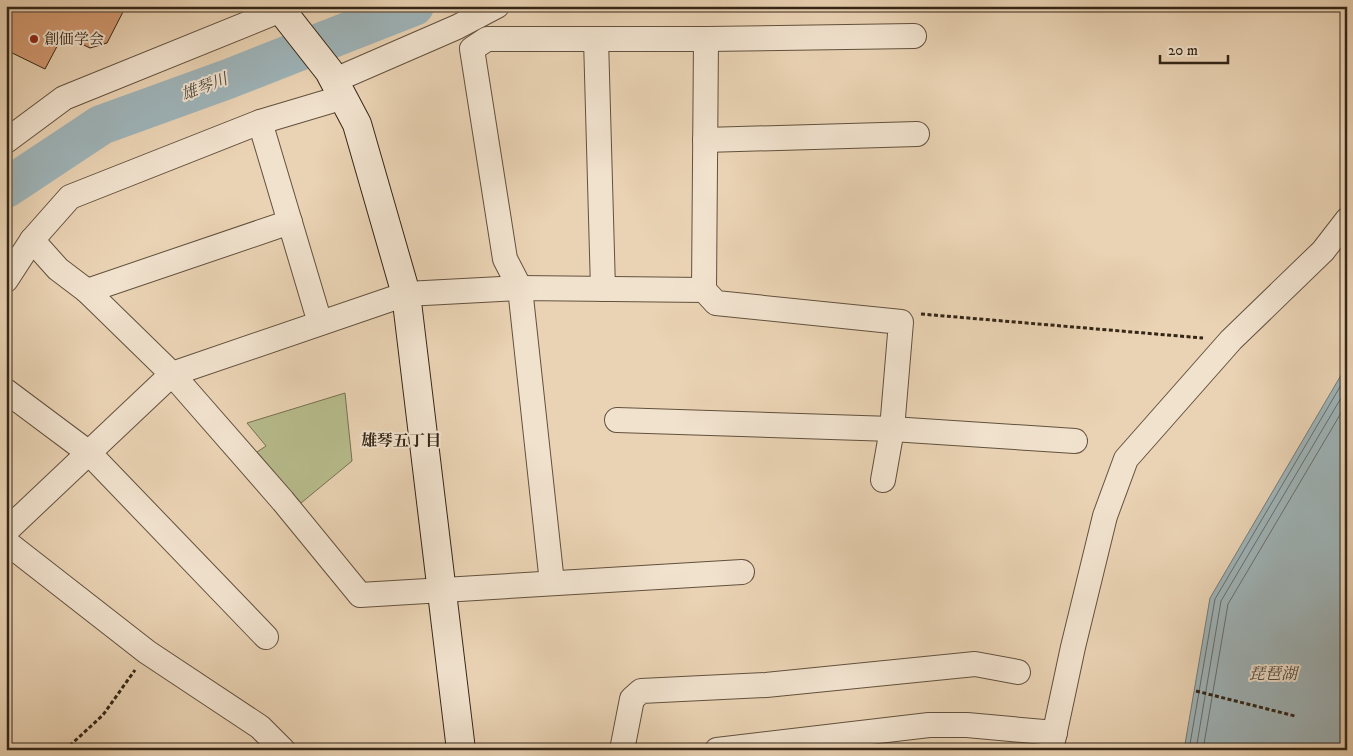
<svg xmlns="http://www.w3.org/2000/svg" width="1353" height="756" font-family="'IM FELL DW Pica','Noto Serif JP',serif">
<rect width="100%" height="100%" fill="#ead3b4"/>
<filter id="stains"><feTurbulence type="fractalNoise" baseFrequency=".004" numOctaves="4"/><feColorMatrix values="0 0 0 0 .2 0 0 0 0 .09 0 0 0 0 .02 0 0 0 .5 -.17"/></filter>
<radialGradient id="worn" r=".72"><stop offset=".6" stop-color="#630" stop-opacity="0"/><stop offset="1" stop-color="#630" stop-opacity=".3"/></radialGradient>
<polygon fill="#b7bc8d" stroke="#767152" points="345,393 352,461 301,503 257,452 266,446 247,423"/>
<polygon fill="#9eb4b9" stroke="#747b78" points="1347,365 1347,750 1184,750 1210,598"/>
<g fill="none" stroke-linecap="round" stroke-linejoin="round">
<g stroke="#696d68" stroke-width="1">
<polyline points="1189,750 1215,599 1347,375"/>
<polyline points="1196,750 1221,601 1347,388"/>
<polyline points="1203,750 1228,604 1347,403"/>
</g>
<polyline stroke="#9eb4b9" stroke-width="40" points="6,188 101,125 228,79 414,6"/>
</g>
<polygon fill="#d39971" stroke="#342617" points="6,6 126,6 107,43 90,48 63,35 45,69 6,50"/>
<g fill="none" stroke-linecap="round" stroke-linejoin="round">
<defs>
<g id="street">
<polyline points="596,39 603,289"/>
<polyline points="335,80 457,27 497,6"/>
<polyline points="260,122 320,323"/>
<polyline points="705,140 917,134"/>
<polyline points="6,141 64,98 291,6"/>
<polyline points="32,240 58,269 87,291 172,374 283,501 360,595 742,572"/>
<polyline points="6,280 32,240 70,197 260,122 344,97"/>
<polyline points="704,290 706,39"/>
<polyline points="87,291 290,222"/>
<polyline points="6,391 89,453 266,637"/>
<polyline points="617,420 892,429 1075,441"/>
<polyline points="6,531 172,374 406,294 520,288 704,290 716,303 901,322 892,429 883,480"/>
<polyline points="6,542 147,652 260,727 283,750"/>
<polyline points="552,583 520,288 505,259 472,49 487,39 706,39 914,36"/>
<polyline points="622,750 632,699 641,691 766,685 975,664 1018,672"/>
<polyline points="717,750 929,725 967,725 1055,733"/>
<polyline points="1051,750 1073,647 1105,516 1126,459 1231,340 1323,251 1347,220"/>
</g>
<polyline id="secondary" points="278,6 329,71 357,124 406,294 461,750"/>
</defs>
<use href="#street" stroke="#62513e" stroke-width="26"/>
<use href="#secondary" stroke="#342617" stroke-width="30"/>
<g stroke="#342617" stroke-width="3" stroke-dasharray="4 2.5" stroke-linecap="butt">
<polyline points="921,314 1203,338"/>
<polyline points="1196,691 1295,716"/>
<polyline points="65,750 103,715 135,670"/>
</g>
<use href="#street" stroke="#f1e2ce" stroke-width="24"/>
<use href="#secondary" stroke="#f1e2ce" stroke-width="28"/>
</g>
<circle fill="#8f2418" stroke="#f1e2ce" stroke-width="2" cx="34" cy="39" r="5"/>
<g text-anchor="middle" stroke-width="4" stroke-linejoin="round" paint-order="stroke">
<g font-size="15" fill="#342617" stroke="#f1e2ce" text-anchor="start">
<text x="44" y="44">創価学会</text>
</g>
<g font-size="16" font-style="italic" fill="#4e4a40" stroke="#f1e2ce">
<text transform="translate(204 86) rotate(-21)" y="6">雄琴川</text>
<text x="1273" y="679">琵琶湖</text>
</g>
<g font-size="16" font-weight="bold" fill="#342617" stroke="#f1e2ce">
<text x="401" y="446">雄琴五丁目</text>
</g>
</g>
<rect width="1353" height="756" fill="none" stroke="#ead3b4" stroke-width="25"/>
<rect x="8" y="8" width="1338" height="741" fill="none" stroke="#342617" stroke-width="2.5"/>
<rect x="12" y="12" width="1328" height="731" fill="none" stroke="#342617"/>
<path d="M1160 55v8h68v-8" fill="none" stroke="#342617" stroke-width="2.5"/>
<text x="1168" y="55" font-size="15" fill="#342617" stroke="#f1e2ce" stroke-width="4" paint-order="stroke">20 m</text>
<rect width="100%" height="100%" filter="url(#stains)"/>
<rect width="100%" height="100%" fill="url(#worn)"/>
</svg>
